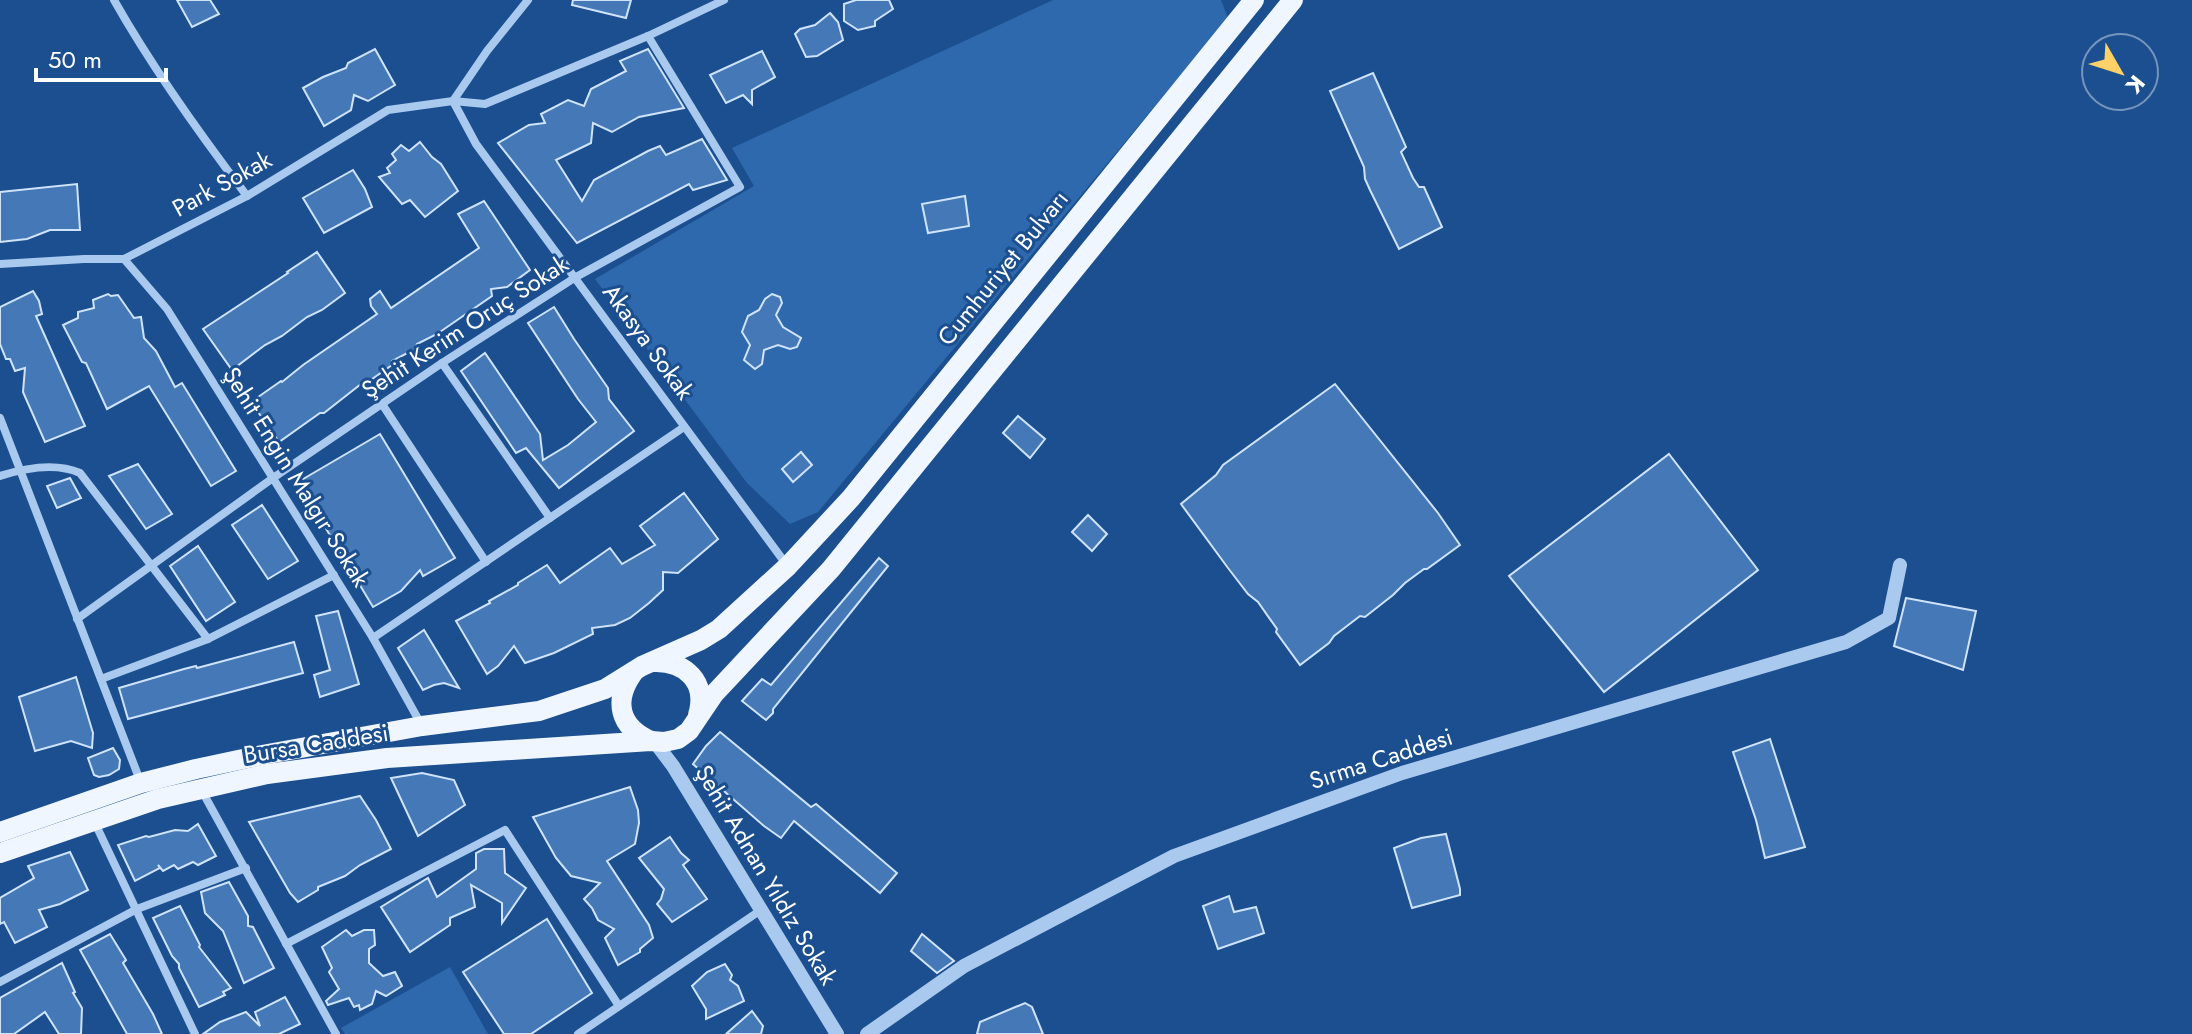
<svg xmlns="http://www.w3.org/2000/svg" width="2192" height="1034" font-family="Jost,sans-serif">
<rect width="100%" height="100%" fill="#1b4f8f"/>
<g fill="#2e69ad">
<polygon points="1053,0 1221,0 1228,18 818,512 790,524 747,483 595,279 754,186 732,148"/>
<polygon points="450,967 488,1034 345,1034 341,1028"/>
</g>
<g fill="#4478b7" stroke="#cfe3fa" stroke-width="2">
<polygon points="177,0 210,0 219,14 192,27"/>
<polygon points="573,0 631,0 626,18 572,5"/>
<polygon points="856,0 889,0 893,9 875,21 875,26 858,30 844,21 844,4"/>
<polygon points="830,13 838,22 843,40 817,56 806,57 795,34 800,29 815,25"/>
<polygon points="375,49 395,85 368,101 354,95 351,110 324,126 303,88 323,77 346,68 348,63"/>
<polygon points="648,49 684,108 639,117 612,132 593,123 591,143 556,160 582,201 594,180 648,151 660,146 666,155 702,139 727,180 693,190 689,184 577,243 498,143 529,125 545,123 541,114 568,100 584,106 591,89 626,71 620,61"/>
<polygon points="762,51 775,77 752,90 752,104 743,95 726,103 710,75"/>
<polygon points="1373,73 1406,147 1401,152 1413,178 1419,187 1424,187 1442,227 1399,249 1370,190 1365,179 1364,167 1330,91"/>
<polygon points="420,142 432,157 441,164 458,191 425,217 410,200 402,204 379,177 390,173 387,168 396,160 392,154 401,145 409,151"/>
<polygon points="353,170 365,189 372,207 324,233 303,198"/>
<polygon points="77,184 80,230 50,230 27,239 0,242 0,192"/>
<polygon points="965,196 969,226 928,233 922,204"/>
<polygon points="484,201 530,270 507,287 491,289 492,296 437,334 417,344 415,349 392,361 392,365 365,384 361,384 324,413 320,413 279,442 251,402 281,381 282,382 303,365 377,314 371,306 370,299 380,291 391,308 479,248 458,214"/>
<polygon points="317,252 345,293 322,310 307,317 282,336 265,345 232,370 203,329 288,273 287,272"/>
<polygon points="33,291 39,301 42,314 36,316 85,426 45,442 23,392 25,368 15,371 10,359 6,359 0,344 0,307"/>
<polygon points="108,294 111,296 118,295 134,318 141,317 144,338 156,351 175,387 182,383 236,471 211,486 149,386 107,409 86,363 82,362 63,325 78,318 78,312 94,308 93,300"/>
<polygon points="772,294 780,297 782,303 776,315 783,327 801,338 797,347 790,349 778,345 764,350 762,364 755,369 744,360 750,345 742,332 748,316 759,310 765,299"/>
<polygon points="554,307 574,339 608,388 609,399 634,431 559,488 526,448 516,453 461,371 485,353 540,434 543,460 568,445 596,422 578,399 528,323"/>
<polygon points="1335,384 1438,513 1460,545 1427,569 1424,569 1405,583 1393,595 1365,617 1360,616 1334,636 1329,643 1300,665 1276,632 1277,629 1258,602 1248,594 1228,568 1181,504 1216,475 1223,465"/>
<polygon points="1018,416 1045,439 1030,458 1003,433"/>
<polygon points="380,434 455,558 423,576 420,570 401,591 373,607 298,482"/>
<polygon points="801,452 812,465 793,482 782,469"/>
<polygon points="1669,454 1758,570 1604,692 1509,576"/>
<polygon points="138,464 172,514 146,529 109,476"/>
<polygon points="70,478 81,498 57,508 47,486"/>
<polygon points="684,493 718,539 678,573 663,572 663,590 649,603 630,618 615,625 592,628 593,634 554,653 525,663 514,646 498,666 487,674 456,621 490,603 489,601 518,585 518,583 547,565 560,583 610,548 622,564 655,545 640,526"/>
<polygon points="262,505 298,561 268,579 232,525"/>
<polygon points="1088,515 1107,534 1092,551 1072,532"/>
<polygon points="198,546 235,602 206,621 170,566"/>
<polygon points="879,558 888,566 773,709 773,713 766,720 742,701 762,679 771,685"/>
<polygon points="1906,598 1976,611 1963,670 1894,646"/>
<polygon points="338,611 359,684 320,697 314,675 330,670 316,616"/>
<polygon points="424,630 459,688 444,683 434,685 423,690 398,648"/>
<polygon points="294,642 303,673 128,719 119,688 184,669 196,666 197,668"/>
<polygon points="76,677 93,733 92,748 71,741 35,751 19,697"/>
<polygon points="720,732 811,807 816,804 897,873 880,893 794,821 781,838 764,826 693,764 706,746"/>
<polygon points="1770,739 1805,847 1765,858 1756,820 1733,752"/>
<polygon points="113,748 120,760 119,769 109,775 99,777 94,775 88,758"/>
<polygon points="422,773 454,780 465,805 418,836 391,778"/>
<polygon points="630,787 638,810 639,823 635,844 607,861 649,925 653,938 640,949 640,952 618,965 605,938 614,929 598,920 592,908 584,899 600,883 571,876 556,858 533,817"/>
<polygon points="360,796 376,820 391,849 360,865 345,876 318,887 318,890 298,902 290,893 249,822"/>
<polygon points="198,824 216,856 198,865 193,862 178,869 174,865 163,871 158,865 160,868 135,881 118,845 146,836 149,837 175,830 188,831"/>
<polygon points="1446,834 1460,889 1460,895 1412,908 1394,848 1421,838"/>
<polygon points="670,837 681,853 689,860 683,865 707,899 672,922 657,904 661,899 664,889 639,858"/>
<polygon points="484,849 504,849 505,873 526,888 502,923 502,903 471,885 475,907 450,918 450,925 410,952 381,907 428,878 437,897 476,869 476,853"/>
<polygon points="70,852 88,890 60,904 39,910 47,927 15,943 4,922 0,924 0,898 34,878 28,866"/>
<polygon points="229,882 248,916 248,926 253,927 274,968 244,983 223,931 205,913 201,892"/>
<polygon points="1229,896 1234,912 1256,907 1264,933 1218,949 1203,906"/>
<polygon points="180,906 200,945 199,947 231,988 223,992 225,995 199,1007 179,968 179,964 172,956 153,918"/>
<polygon points="547,919 592,993 531,1034 504,1034 463,972"/>
<polygon points="346,930 352,936 364,930 374,930 375,945 369,949 369,963 383,976 395,972 402,986 386,996 376,991 372,1004 360,1010 359,1005 354,1007 349,998 328,1005 326,1001 339,989 329,972 332,968 322,947"/>
<polygon points="110,934 126,960 123,963 153,1014 162,1034 127,1034 80,950"/>
<polygon points="922,934 954,961 937,973 911,951"/>
<polygon points="62,963 75,992 73,993 82,1008 81,1034 59,1034 45,1012 14,1034 0,1034 0,998"/>
<polygon points="725,964 732,975 730,980 738,986 744,1001 706,1019 706,1009 692,986 707,972"/>
<polygon points="285,997 300,1024 279,1034 203,1034 220,1022 246,1012 260,1026 255,1012"/>
<polygon points="1025,1003 1032,1007 1043,1034 977,1034 980,1022"/>
<polygon points="752,1011 763,1026 761,1034 726,1034"/>
</g>
<g fill="none" stroke-linecap="round" stroke-linejoin="round">
<g stroke="#a9c9ee" stroke-width="8">
<path d="M114 0C153 69 199 133 247 196"/>
<polyline points="453,101 476,144 786,564"/>
<polyline points="453,101 487,51 528,0"/>
<polyline points="124,259 167,309 373,638 422,726"/>
<polyline points="0,264 84,259 124,259 247,196 388,110 453,101 485,104 648,36 724,0"/>
<polyline points="442,363 550,518"/>
<polyline points="382,404 486,562"/>
<polyline points="0,418 141,783"/>
<path d="M0 476C25 468 55 462 80 473L208 639"/>
<polyline points="77,619 273,478 442,363 576,277 740,187 648,36"/>
<polyline points="373,638 684,427"/>
<polyline points="101,679 208,639 334,575"/>
<polyline points="202,791 336,1034"/>
<polyline points="94,821 195,1034"/>
<polyline points="286,944 505,830 619,1006"/>
<polyline points="0,982 137,909 246,868"/>
<polyline points="578,1034 761,910"/>
</g>
<g stroke="#a9c9ee" stroke-width="14">
<polyline points="654,741 673,766 837,1034"/>
<polyline points="867,1034 964,966 1174,856 1402,773 1846,642 1889,618 1900,565"/>
</g>
<g stroke="#f0f6ff" stroke-width="20">
<path d="M654 662C685 661 708 682 698 715"/>
<path d="M633 673C613 701 619 727 651 741"/>
<polyline points="0,832 141,783 196,769 262,755 422,726 539,711 605,689 642,666 701,640 719,629 788,566 851,498 1254,0"/>
<polyline points="0,853 158,799 267,774 387,758 651,741 664,742 678,739 689,731 714,694 831,569 1293,0"/>
</g>
</g>
<g text-anchor="middle" stroke-width="6" stroke-linejoin="round" paint-order="stroke">
<g font-size="24" fill="#fff" stroke="#1b4f8f">
<text transform="translate(222 184) rotate(-29)" y="8">Park Sokak</text>
<text transform="translate(1003 268) rotate(-51)" y="8">Cumhuriyet Bulvarı</text>
<text transform="translate(465 327) rotate(-33)" y="8">Şehit Kerim Oruç Sokak</text>
<text transform="translate(648 342) rotate(54)" y="8">Akasya Sokak</text>
<text transform="translate(296 477) rotate(58)" y="8">Şehit Engin Malgır Sokak</text>
<text transform="translate(316 744) rotate(-9)" y="8">Bursa Caddesi</text>
<text transform="translate(1381 759) rotate(-18)" y="8">Sırma Caddesi</text>
<text transform="translate(766 875) rotate(59)" y="8">Şehit Adnan Yıldız Sokak</text>
</g>
</g>
<g transform="translate(2120 72) rotate(129)"><circle r="38" fill="#1b4f8f" stroke="#7695bc" stroke-width="2"/>
<path d="M0-6L14 30L0 20L-14 30Z" fill="#ffd166"/>
<text y="-12" font-size="22" font-weight="bold" text-anchor="middle" fill="#ffffff">K</text>
</g>
<path d="M36 68v12h130v-12" fill="none" stroke="#ffffff" stroke-width="4"/>
<text x="48" y="68" font-size="24" fill="#ffffff" stroke="#1b4f8f" stroke-width="6" paint-order="stroke">50 m</text>
</svg>
